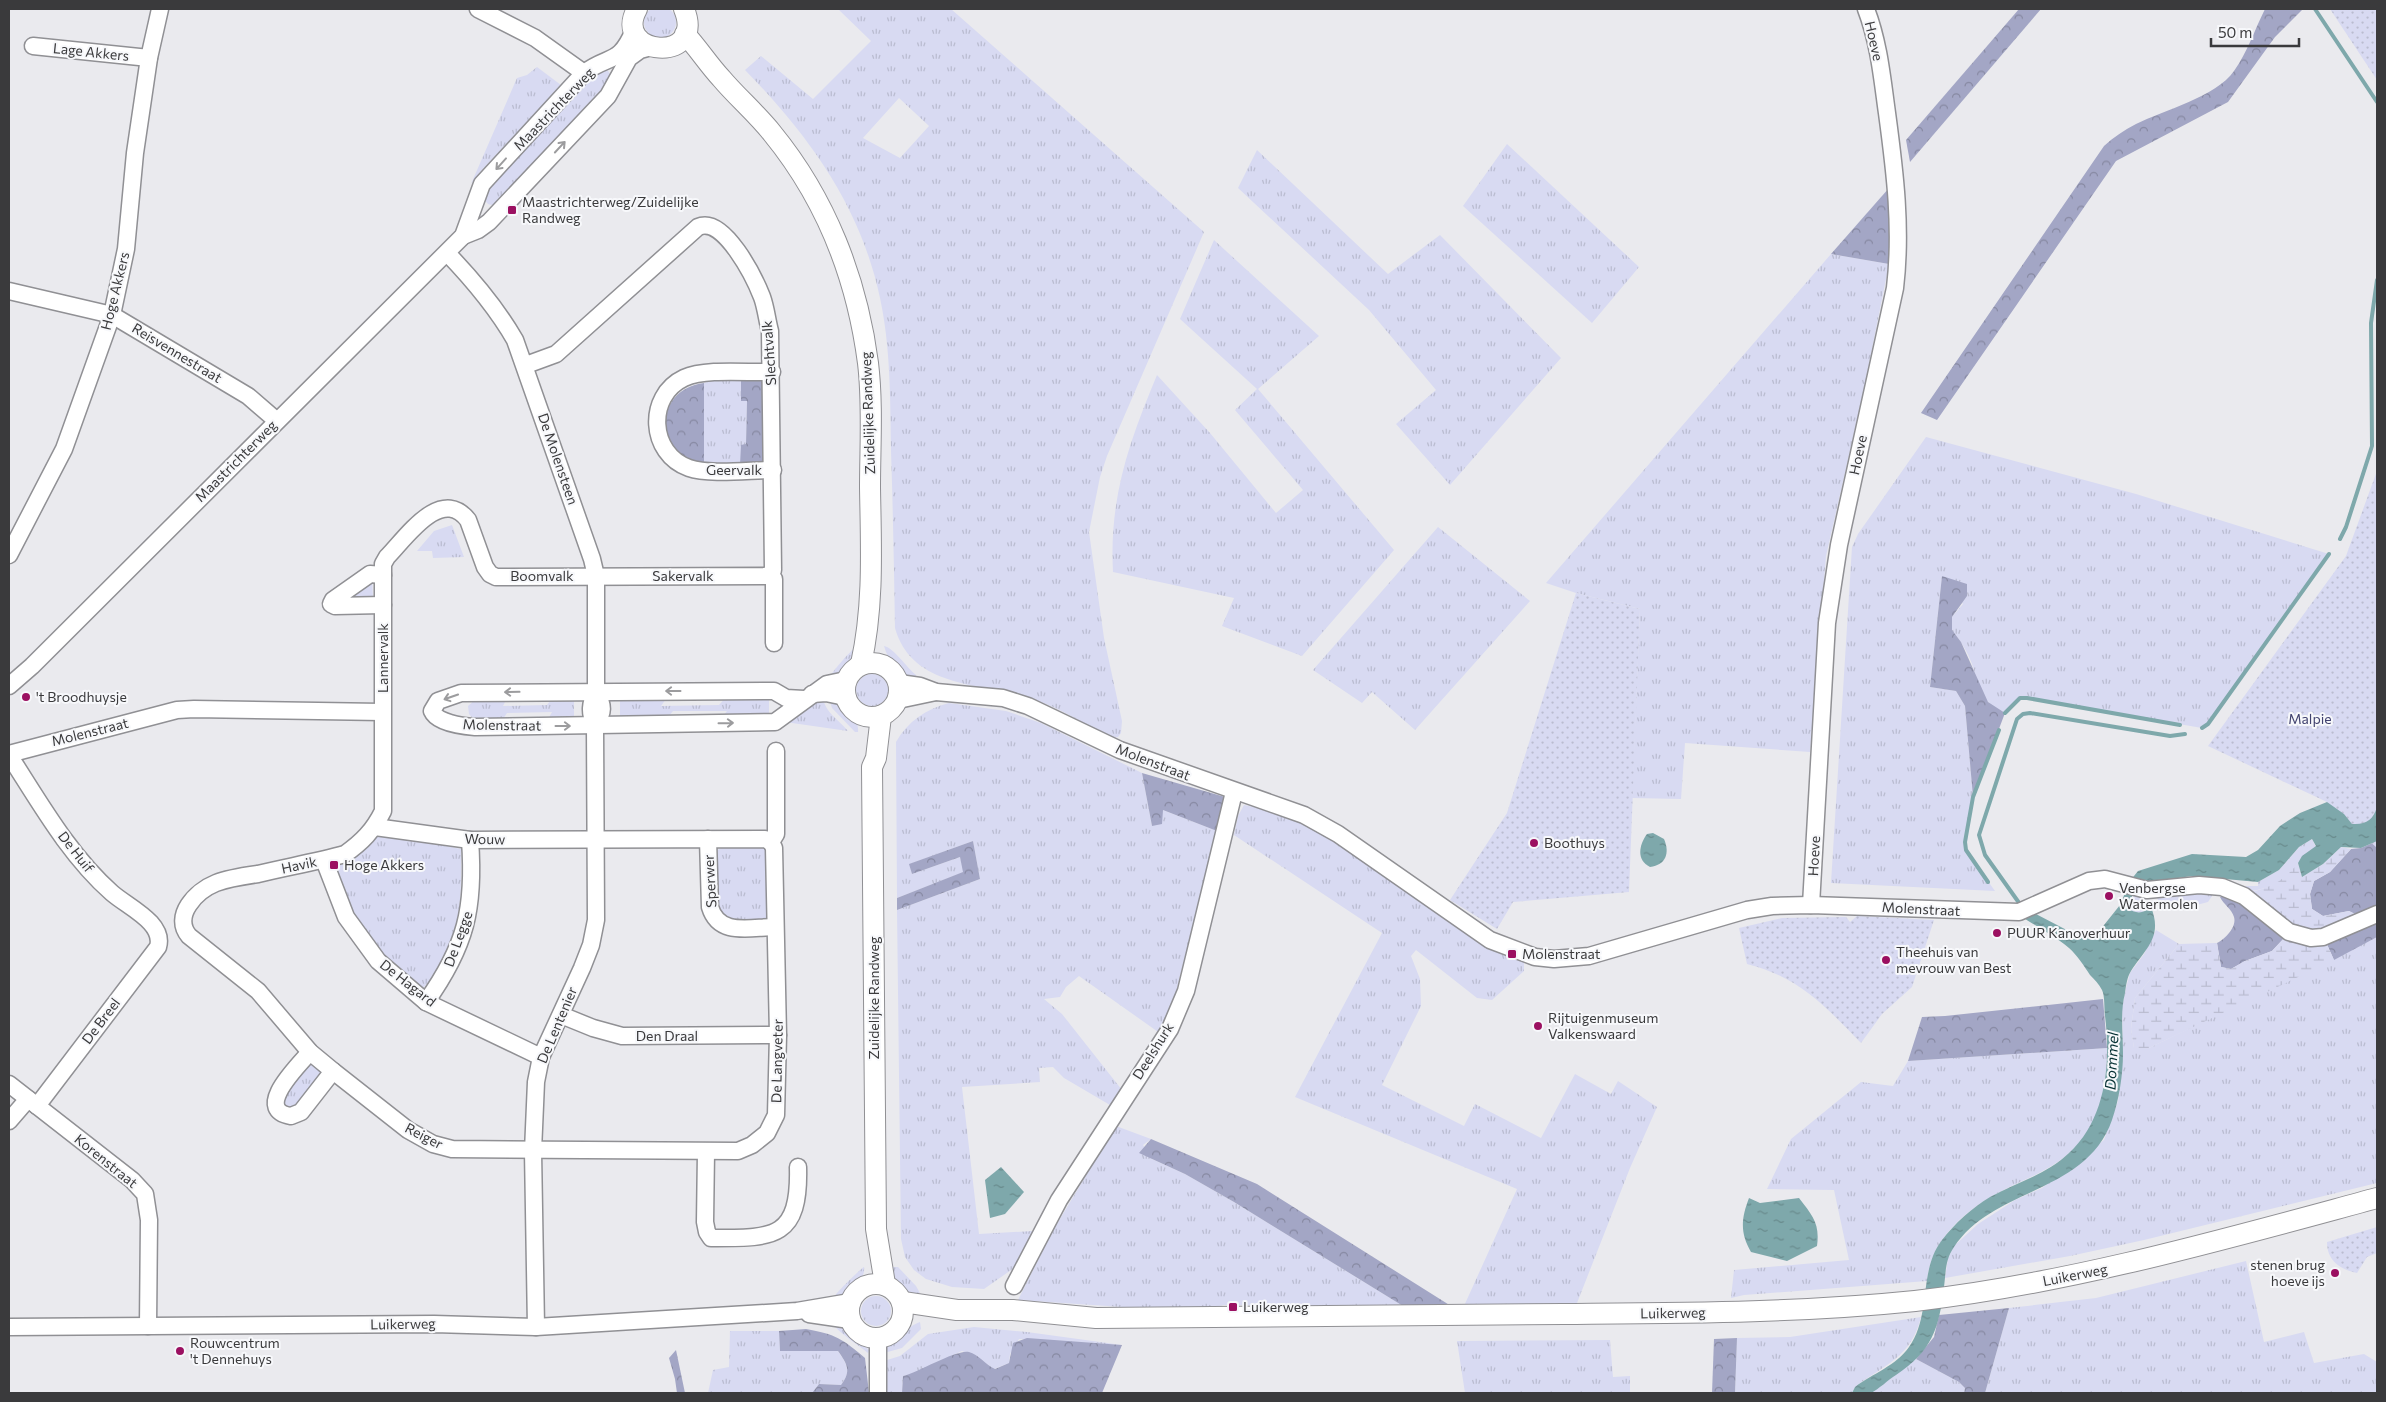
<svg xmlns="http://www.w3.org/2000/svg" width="2386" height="1402" font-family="Commissioner,sans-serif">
<defs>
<pattern id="grass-tufts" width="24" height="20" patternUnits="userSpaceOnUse" patternTransform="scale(1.25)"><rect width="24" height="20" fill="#d8daf2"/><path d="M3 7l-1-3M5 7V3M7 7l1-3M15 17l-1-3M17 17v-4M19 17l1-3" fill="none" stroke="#babcd0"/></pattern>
<pattern id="forest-crowns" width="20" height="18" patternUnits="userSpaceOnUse" patternTransform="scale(1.25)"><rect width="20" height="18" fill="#a3a6c5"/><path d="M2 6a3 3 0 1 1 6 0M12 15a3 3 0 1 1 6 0" fill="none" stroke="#8688a1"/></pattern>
<pattern id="wetland-marsh" width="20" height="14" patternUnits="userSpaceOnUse" patternTransform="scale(1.25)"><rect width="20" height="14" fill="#d8daf2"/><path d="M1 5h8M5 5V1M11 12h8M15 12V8" fill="none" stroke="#babcd0"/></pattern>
<pattern id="park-dots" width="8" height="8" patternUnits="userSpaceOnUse" patternTransform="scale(1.25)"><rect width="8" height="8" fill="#d8daf2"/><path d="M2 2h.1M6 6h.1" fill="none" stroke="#babcd0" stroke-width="1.8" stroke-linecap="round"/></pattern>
<pattern id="water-ripples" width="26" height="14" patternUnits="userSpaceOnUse" patternTransform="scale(1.25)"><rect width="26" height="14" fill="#7ea8ab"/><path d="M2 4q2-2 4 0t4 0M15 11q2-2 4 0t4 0" fill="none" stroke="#688a8c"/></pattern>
</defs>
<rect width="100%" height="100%" fill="#eaeaee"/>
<g fill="url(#grass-tufts)" fill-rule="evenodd">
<circle cx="660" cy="22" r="16"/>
<path d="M838 9H951L1204 232 1107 456 1100 477 1089 532 1104 638 1122 721 1121 733 1118 737 1112 738C1086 725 1060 708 1033 699 983 683 912 689 895 628 894 569 893 510 891 451 890 386 891 326 871 264 848 189 799 125 745 70L761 56 813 99 871 41ZM899 98 929 126 900 158 863 138Z"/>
<polygon points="537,67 561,85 480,172 471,184 517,78 527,75"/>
<path d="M603 67C610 72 612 75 611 83L495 206 488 204 483 198 486 184 572 92Z"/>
<polygon points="1507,144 1639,267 1592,323 1463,206"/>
<polygon points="1257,150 1388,274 1440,235 1561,358 1450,485 1396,424 1436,390 1369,310 1238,188"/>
<path d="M1214 240 1319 336 1258 389 1394 550 1302 656 1222 626 1234 598 1113 572C1109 498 1129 442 1157 375L1210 433 1276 513 1303 490 1235 410 1257 389 1180 319Z"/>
<polygon points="1831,254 1889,264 1863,394 1826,556 1810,752 1685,743 1681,799 1632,798 1640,609 1576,593 1546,583"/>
<polygon points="718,378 741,378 742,401 747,400 746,445 740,465 704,465 704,383"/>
<path d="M1926 437 2136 494 2329 554 2208 724 2202 728 2027 698 2020 699 2005 713C2000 710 1993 707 1989 703 1979 694 1976 676 1972 664 1967 651 1961 641 1952 631V617L1963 604 1942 576 1930 687 1956 691 1965 706 1973 797 1966 850 1995 891 1831 883 1852 547 1858 534Z"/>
<polygon points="452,525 464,557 433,558 432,551 417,551 434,531"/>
<polygon points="1438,527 1530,601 1415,730 1372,692 1362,703 1313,670"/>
<polygon points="372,578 373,600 340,601"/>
<path d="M884 646C893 647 907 668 916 675V682C901 675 888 662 884 646Z"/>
<path d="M856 647V657L843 672 829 678C831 673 851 650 856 647Z"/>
<circle cx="872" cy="690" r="16"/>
<polygon points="769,694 769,720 720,720 727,711 673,711 665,721 620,720 620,695 668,696 661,706 719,705 727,696"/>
<polygon points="508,696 503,706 547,705 553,697 574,696 574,721 547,721 552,712 507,713 501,722 476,722 469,714 468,706 478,697"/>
<path d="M823 698C825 712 839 720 848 731L785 722 804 705Z"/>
<path d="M829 698C840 703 860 718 858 732H855L832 708Z"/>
<path d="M949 703 1006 711 1041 723 1142 773 1152 826 1163 810 1217 831 1169 1019 1161 1034 1079 976 1066 987 1060 997 1044 999 1062 1014 1122 1090 1110 1105 1064 1078 1053 1067 1039 1068 1040 1082 962 1087 979 1234 1033 1231 1014 1268 984 1289 952 1287 926 1279 914 1270 905 1257 901 1239 897 910 980 879 973 841 910 864 912 874 960 857 964 872 897 898 896 742C908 721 926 709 949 703Z"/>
<polygon points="1244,805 1268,810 1328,833 1524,959 1524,971 1492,1000 1477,998 1416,950 1411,956 1420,979 1421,1006 1382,1085 1464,1126 1475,1104 1541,1138 1575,1074 1611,1094 1618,1081 1657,1107 1630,1168 1577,1303 1464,1306 1517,1189 1295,1097 1382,933 1234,835 1238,816"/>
<path d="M380 832 461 849C462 903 461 952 419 992L387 962 358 921 334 871 338 863Z"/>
<path d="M2312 839 2316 847C2303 854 2298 864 2289 875 2278 886 2260 890 2245 892L2246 886H2258V882L2279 870 2299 847Z"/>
<polygon points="723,847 763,847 766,850 768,916 766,922 730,924 716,910 716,851"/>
<path d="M2136 891 2151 907C2143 914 2136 914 2127 908Z"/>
<path d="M2160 893H2214L2208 902C2191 906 2167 917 2157 898Z"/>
<polygon points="2156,930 2179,944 2135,998 2131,1029 2134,1048 2149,1048 2377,937 2377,1183 2144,1240 2070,1256 1945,1278 1948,1258 1954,1246 1978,1224 2015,1200 2042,1188 2104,1140 2118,1101 2123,1056 2122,1007 2126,988 2130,973 2144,954"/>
<path d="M2107 1048C2107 1079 2102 1115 2082 1139 2058 1171 2022 1178 1989 1198 1959 1216 1930 1244 1927 1281L1744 1295 1731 1298 1734 1270 1849 1260 1834 1190 1767 1189 1791 1139 1861 1082 1893 1086 1908 1061Z"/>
<polygon points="311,1062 322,1071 323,1078 297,1109 284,1108 282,1093"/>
<polygon points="1116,1126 1151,1139 1143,1145 1152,1159 1185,1174 1234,1202 1403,1306 1326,1309 1292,1305 1224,1305 1197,1312 1018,1300 1052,1232"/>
<polygon points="2246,1261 2264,1342 2304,1332 2314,1363 2364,1354 2377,1362 2377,1393 1985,1393 2009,1308 2096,1298"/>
<path d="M864 1267C866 1281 847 1296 834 1297 835 1294 860 1269 864 1267Z"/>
<polygon points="889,1267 898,1267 916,1286 921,1295 909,1297 890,1274"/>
<circle cx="876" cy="1311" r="15"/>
<path d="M1921 1317C1911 1358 1885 1364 1855 1387L1852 1393H1735L1737 1338 1790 1337Z"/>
<path d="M920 1322 921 1329 902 1348 884 1353C886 1343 911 1325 920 1322Z"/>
<path d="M834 1325H843L869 1350 868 1353C861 1347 838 1332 834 1325Z"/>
<polygon points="974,1327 1027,1332 1122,1345 1019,1339 1010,1354 1009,1363 994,1369 977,1357 962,1351 916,1373 903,1376 902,1393 882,1393 883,1365 887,1360 900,1356 928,1334"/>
<path d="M730 1331H779L780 1351H838C847 1365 852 1371 841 1385L819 1384 812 1393H708L713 1370 729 1367Z"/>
<polygon points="1610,1340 1613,1377 1630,1376 1630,1393 1465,1393 1457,1341"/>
<polygon points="1916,1359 1959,1382 1965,1388 1964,1393 1871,1393"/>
</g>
<g fill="url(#forest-crowns)">
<polygon points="2019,9 2041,9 1910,162 1906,140"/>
<path d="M2265 9H2303L2275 37 2228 102 2116 161 1937 420 1921 413 2104 146C2114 137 2124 130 2136 124 2164 110 2216 97 2234 71 2247 53 2255 29 2265 9Z"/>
<polygon points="1889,188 1892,201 1889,264 1831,254"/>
<polygon points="741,378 764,380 765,464 740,465 741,445 746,444 747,401 741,401"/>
<path d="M704 383V465C654 458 651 390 704 383Z"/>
<polygon points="1942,576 1967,584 1967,596 1952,617 1952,630 1961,642 1988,702 2005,713 1973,797 1965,706 1956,691 1930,687"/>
<polygon points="1142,773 1225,797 1217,831 1163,810 1162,824 1152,826"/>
<polygon points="973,841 980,879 897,910 897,898 963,872 960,857 912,874 909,864"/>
<polygon points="2377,841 2377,911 2361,917 2349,911 2323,916 2312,909 2310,894 2314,881 2330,872 2351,849 2361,848"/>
<path d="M2227 892 2286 936 2272 951 2245 961 2231 969 2221 967 2217 943C2225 939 2237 927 2234 917 2232 909 2223 904 2220 897Z"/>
<polygon points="2377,918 2377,937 2334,960 2325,940"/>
<polygon points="2103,999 2107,1048 1908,1061 1922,1017 1945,1016"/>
<polygon points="1151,1139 1257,1184 1451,1306 1403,1306 1234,1202 1185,1174 1139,1153"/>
<polygon points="2009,1308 1985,1393 1964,1393 1965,1388 1959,1382 1916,1359 1934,1337 1939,1315"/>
<path d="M806 1329C835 1334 843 1339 865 1358L869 1393H812L819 1384 841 1385C852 1371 847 1364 838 1351H780L779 1331Z"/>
<path d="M1027 1338 1122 1345 1102 1393H902L903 1376C919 1372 957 1349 969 1352 978 1354 986 1365 995 1369L1009 1363 1013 1343Z"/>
<polygon points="1737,1338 1735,1393 1712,1393 1714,1339"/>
<polygon points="676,1350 685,1393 677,1393 675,1379 669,1358"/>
</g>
<g fill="url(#wetland-marsh)">
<path d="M2341 847 2351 849 2330 872 2314 881 2310 894 2312 909 2323 916 2349 911 2361 917 2305 934 2245 893C2268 889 2283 882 2298 863L2302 877 2323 864Z"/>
<polygon points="2286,936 2325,940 2334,960 2149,1048 2134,1048 2131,1029 2135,998 2179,944 2217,943 2221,967 2231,969 2245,961 2272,951"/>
</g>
<g fill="url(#park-dots)">
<polygon points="2330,9 2377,9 2377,80"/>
<polygon points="2377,471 2377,848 2327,802 2208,746 2346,556"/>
<polygon points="1576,593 1640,609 1629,892 1513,902 1497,929 1450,900 1507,813"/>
<path d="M1857 916 1934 920 1912 987 1882 1014 1861 1043C1825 1006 1799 977 1747 964L1739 928 1782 918 1846 917 1850 922Z"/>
<path d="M2377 1227V1253L2367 1257 2357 1273C2340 1269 2327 1261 2327 1242Z"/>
</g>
<g fill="url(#water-ripples)">
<path d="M2327 802 2344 814 2352 824C2366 825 2373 820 2377 807V841L2361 848 2341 847 2323 864 2302 877 2298 863 2302 856 2316 846 2312 839 2299 847 2279 870 2258 882 2192 876 2144 883 2133 894 2127 908C2136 914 2143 914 2151 907 2163 937 2146 948 2131 971 2127 977 2126 986 2125 993 2120 1013 2123 1033 2123 1053 2123 1075 2119 1100 2112 1120 2086 1194 1994 1187 1954 1247 1945 1260 1946 1272 1944 1287 1939 1329 1932 1351 1896 1375 1888 1380 1879 1389 1871 1393 1867 1395 1858 1393 1852 1393L1855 1387C1872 1374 1897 1365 1909 1347 1932 1315 1918 1271 1942 1240 1955 1223 1972 1208 1990 1197 2017 1182 2046 1175 2069 1153 2106 1119 2111 1063 2105 1016 2104 1008 2105 996 2102 990 2099 984 2094 979 2090 975 2084 966 2077 955 2069 948 2055 936 2037 927 2022 917L2034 913 2082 938 2092 936 2100 930 2120 905 2130 881 2138 871 2192 854 2246 857 2258 850 2280 826 2300 813Z"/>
<path d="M1653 833 1664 839C1670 853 1666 865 1650 867 1636 860 1639 845 1647 834Z"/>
<polygon points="1001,1167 1024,1192 1005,1214 990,1218 985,1180"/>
<path d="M1749 1198 1760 1203 1799 1198C1813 1216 1820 1224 1817 1246L1787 1261 1751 1252C1740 1233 1741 1219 1749 1198Z"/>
</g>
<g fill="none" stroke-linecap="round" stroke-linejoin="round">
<g stroke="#7ea8ab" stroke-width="4">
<polyline points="2315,9 2377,102"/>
<polyline points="2340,539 2346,527 2372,446 2371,323 2377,280"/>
<polyline points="2005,713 2020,698 2027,698 2180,725"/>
<polyline points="2202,728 2208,724 2329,554"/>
<polyline points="1988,882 1966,850 1965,842 1973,797 1999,730"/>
<polyline points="2022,907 1985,855 1979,835 2017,719 2023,714 2030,713 2170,736 2185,734"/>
</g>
<defs>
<g id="minor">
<polyline points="478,9 535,38 584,73"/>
<polyline points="33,46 149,58"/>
<polyline points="463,236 478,230 489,222 608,96 629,58 640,50 651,47"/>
<path d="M447 253C473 280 496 307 515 340L592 559 596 576V691C590 704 589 712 595 726L596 920 591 945 582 968 541 1057 536 1082 533 1151 536 1327"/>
<polyline points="9,291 112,315 248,396 277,421"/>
<path d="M526 365 556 354 698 227C724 215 755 279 762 297 766 308 767 320 770 331L773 570 770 574 774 579V643"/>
<path d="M772 372C748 373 706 368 684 378 646 396 649 454 689 468 709 475 750 470 773 470"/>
<polyline points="9,555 64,449 112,315 126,249 135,153 149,58 160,9"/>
<path d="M770 574 767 576 496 577 490 574 485 567 468 520C441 485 405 539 387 557L383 564V811C373 831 362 842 345 854 316 862 287 867 258 874 244 876 229 878 216 883 196 891 172 916 189 936L258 991 310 1052 333 1071 408 1130 433 1144 452 1149 738 1151 752 1145 767 1133 776 1115 778 1035 774 848 771 842 776 834V751"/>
<polyline points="383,605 335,606 331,604 333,600 370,574 383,575"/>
<polyline points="899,683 920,686 936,692 1003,698 1028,706 1120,750 1304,815 1338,834 1490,940 1535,957 1554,959 1589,956 1747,910 1772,906 1811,905 2019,912 2089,881 2105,879 2147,890 2199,885 2222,887 2244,896 2289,932 2311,938 2323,937 2377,914"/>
<path d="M9 686 32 666 463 236 482 184 584 73C609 54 619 66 634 30"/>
<polyline points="812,694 826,693 845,697"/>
<path d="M804 699 786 698 774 691 461 693 438 701 432 711C437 723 462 726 475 727L775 722 827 684 846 680"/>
<polyline points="898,700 936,692"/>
<path d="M595 726C604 712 604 706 596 691"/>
<polyline points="9,754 177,710 194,709 382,712"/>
<path d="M9 755C40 803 69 855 112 893 128 907 165 923 158 947L37 1106"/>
<polyline points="375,827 470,840 765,839 771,842"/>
<path d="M708 839 710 907C719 937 750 927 775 927"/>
<polyline points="324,860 346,917 378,961 426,1002 541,1057"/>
<path d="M1811 905 1827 623 1839 545 1895 288C1902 229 1895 172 1887 113 1882 77 1879 43 1866 9"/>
<path d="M426 1002C466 946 475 908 470 840"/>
<polyline points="561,1015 593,1028 622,1036 778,1035"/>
<path d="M310 1052C299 1065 252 1110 291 1116L301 1112 333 1071"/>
<polyline points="9,1084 132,1180 145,1194 149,1220 148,1326"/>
<polyline points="9,1121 28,1099"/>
<path d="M706 1152 705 1222 707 1232 711 1238C773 1238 800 1240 798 1167"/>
<polyline points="1014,1286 1059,1200 1170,1029 1186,991 1234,792"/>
<polyline points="809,1314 850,1320"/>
<polyline points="9,1327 434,1324 536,1327 797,1311 850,1302"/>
<polyline points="878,1393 878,1338"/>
</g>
<g id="major">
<path d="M637 9C611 56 707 65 684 9"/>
<path d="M685 34C698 48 708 64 721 78 737 97 756 113 772 133 826 199 857 279 868 363 873 404 870 447 870 488 871 547 874 606 861 664"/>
<circle cx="872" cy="690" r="27"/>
<polyline points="881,716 876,758 872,767 876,1229 885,1284"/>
<circle cx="876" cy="1311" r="27"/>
<path d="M903 1302 957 1310H1013L1096 1318C1252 1317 1408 1316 1564 1314 1681 1313 1798 1313 1915 1301 2072 1283 2225 1239 2377 1198"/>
</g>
</defs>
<use href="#minor" stroke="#909094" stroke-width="19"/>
<use href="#major" stroke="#909094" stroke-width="22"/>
<use href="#minor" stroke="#fff" stroke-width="16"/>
<use href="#major" stroke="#fff" stroke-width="20"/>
</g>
<defs><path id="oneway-shaft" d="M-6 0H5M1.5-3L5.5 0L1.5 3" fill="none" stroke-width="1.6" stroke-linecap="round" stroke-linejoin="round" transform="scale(1.25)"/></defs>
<g stroke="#9c9c9e">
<use href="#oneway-shaft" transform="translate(560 147) rotate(-47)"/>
<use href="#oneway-shaft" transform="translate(501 164) rotate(132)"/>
<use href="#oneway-shaft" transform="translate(673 691) rotate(180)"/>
<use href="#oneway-shaft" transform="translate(512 692) rotate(179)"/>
<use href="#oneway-shaft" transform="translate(451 697) rotate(161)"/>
<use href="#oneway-shaft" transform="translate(726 723) rotate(-1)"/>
<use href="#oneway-shaft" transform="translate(563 726)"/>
</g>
<g fill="#9b1061" stroke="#f7f8fb" stroke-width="2">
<rect x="507" y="205" width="10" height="10" rx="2.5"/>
<circle cx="26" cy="697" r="5"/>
<circle cx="1534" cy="843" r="5"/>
<rect x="329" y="860" width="10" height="10" rx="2.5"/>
<circle cx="2109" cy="896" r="5"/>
<circle cx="1997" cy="933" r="5"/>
<rect x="1507" y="949" width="10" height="10" rx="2.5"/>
<circle cx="1886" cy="960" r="5"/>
<circle cx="1538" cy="1026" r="5"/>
<circle cx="2335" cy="1273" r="5"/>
<rect x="1228" y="1302" width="10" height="10" rx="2.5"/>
<circle cx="180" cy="1351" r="5"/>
</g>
<g text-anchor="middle" stroke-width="4" stroke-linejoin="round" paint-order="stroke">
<g font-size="14" fill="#3a3a3c" stroke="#f7f8fb">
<text transform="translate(1874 41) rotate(77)" y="5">Hoeve</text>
<text transform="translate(91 52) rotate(6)" y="5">Lage Akkers</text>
<text transform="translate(554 109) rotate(-46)" y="5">Maastrichterweg</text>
<text transform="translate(115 291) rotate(-76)" y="5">Hoge Akkers</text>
<text transform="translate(177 353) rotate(31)" y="5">Reisvennestraat</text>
<text transform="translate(769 353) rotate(-94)" y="5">Slechtvalk</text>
<text transform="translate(868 413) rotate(-92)" y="5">Zuidelijke Randweg</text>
<text transform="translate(1858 455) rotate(-78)" y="5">Hoeve</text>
<text transform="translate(558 459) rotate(71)" y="5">De Molensteen</text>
<text transform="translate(236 461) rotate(-45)" y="5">Maastrichterweg</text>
<text x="734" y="475">Geervalk</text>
<text x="542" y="581">Boomvalk</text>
<text x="683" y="581">Sakervalk</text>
<text transform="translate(383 658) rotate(-90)" y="5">Lannervalk</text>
<text transform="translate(502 725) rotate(1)" y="5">Molenstraat</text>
<text transform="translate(90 732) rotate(-14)" y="5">Molenstraat</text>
<text transform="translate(1153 762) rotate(21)" y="5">Molenstraat</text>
<text transform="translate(485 839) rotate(1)" y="5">Wouw</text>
<text transform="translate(76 852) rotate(52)" y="5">De Huif</text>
<text transform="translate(1814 856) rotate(-87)" y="5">Hoeve</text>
<text transform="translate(299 865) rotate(-12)" y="5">Havik</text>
<text transform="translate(710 881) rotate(-93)" y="5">Sperwer</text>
<text transform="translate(1921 909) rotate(3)" y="5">Molenstraat</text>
<text transform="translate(458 939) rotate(-70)" y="5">De Legge</text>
<text transform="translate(408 983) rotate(38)" y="5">De Hagard</text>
<text transform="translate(874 998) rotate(-90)" y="5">Zuidelijke Randweg</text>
<text transform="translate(101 1021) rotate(-53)" y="5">De Breel</text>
<text transform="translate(557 1025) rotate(-67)" y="5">De Lentenier</text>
<text x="667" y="1041">Den Draal</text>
<text transform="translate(1153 1051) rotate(-58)" y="5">Deelshurk</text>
<text transform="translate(777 1061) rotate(-89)" y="5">De Langveter</text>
<text transform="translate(424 1136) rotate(27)" y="5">Reiger</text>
<text transform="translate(106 1161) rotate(39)" y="5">Korenstraat</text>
<text transform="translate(2075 1275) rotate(-11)" y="5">Luikerweg</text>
<text transform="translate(1673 1313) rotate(-1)" y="5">Luikerweg</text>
<text transform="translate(403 1324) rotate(-1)" y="5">Luikerweg</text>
</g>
<g font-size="14" fill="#3a3a3c" stroke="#f7f8fb" text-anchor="start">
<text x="522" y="207">Maastrichterweg/Zuidelijke<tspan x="522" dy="16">Randweg</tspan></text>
<text x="36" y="702">'t Broodhuysje</text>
<text x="1544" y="848">Boothuys</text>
<text x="344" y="870">Hoge Akkers</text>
<text x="2119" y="893">Venbergse<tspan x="2119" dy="16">Watermolen</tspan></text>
<text x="2007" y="938">PUUR Kanoverhuur</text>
<text x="1896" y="957">Theehuis van<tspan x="1896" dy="16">mevrouw van Best</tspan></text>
<text x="1522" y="959">Molenstraat</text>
<text x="1548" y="1023">Rijtuigenmuseum<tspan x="1548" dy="16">Valkenswaard</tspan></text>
<text x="2325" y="1270" text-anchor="end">stenen brug<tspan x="2325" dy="16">hoeve ijs</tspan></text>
<text x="1243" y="1312">Luikerweg</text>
<text x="190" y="1348">Rouwcentrum<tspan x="190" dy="16">'t Dennehuys</tspan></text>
</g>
<g font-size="14" fill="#41426f" stroke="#f7f8fb">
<text x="2310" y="724">Malpie</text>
</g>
<g font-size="15" font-style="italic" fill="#073235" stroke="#f7f8fb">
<text transform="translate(2112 1061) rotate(-87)" y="5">Dommel</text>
</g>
</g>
<rect width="2386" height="1402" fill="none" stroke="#3a3a3c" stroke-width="20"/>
<path d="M2211 38v8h88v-8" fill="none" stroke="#3a3a3c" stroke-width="2.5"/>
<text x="2218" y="38" font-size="15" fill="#3a3a3c" stroke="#f7f8fb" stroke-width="4" paint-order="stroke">50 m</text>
</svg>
